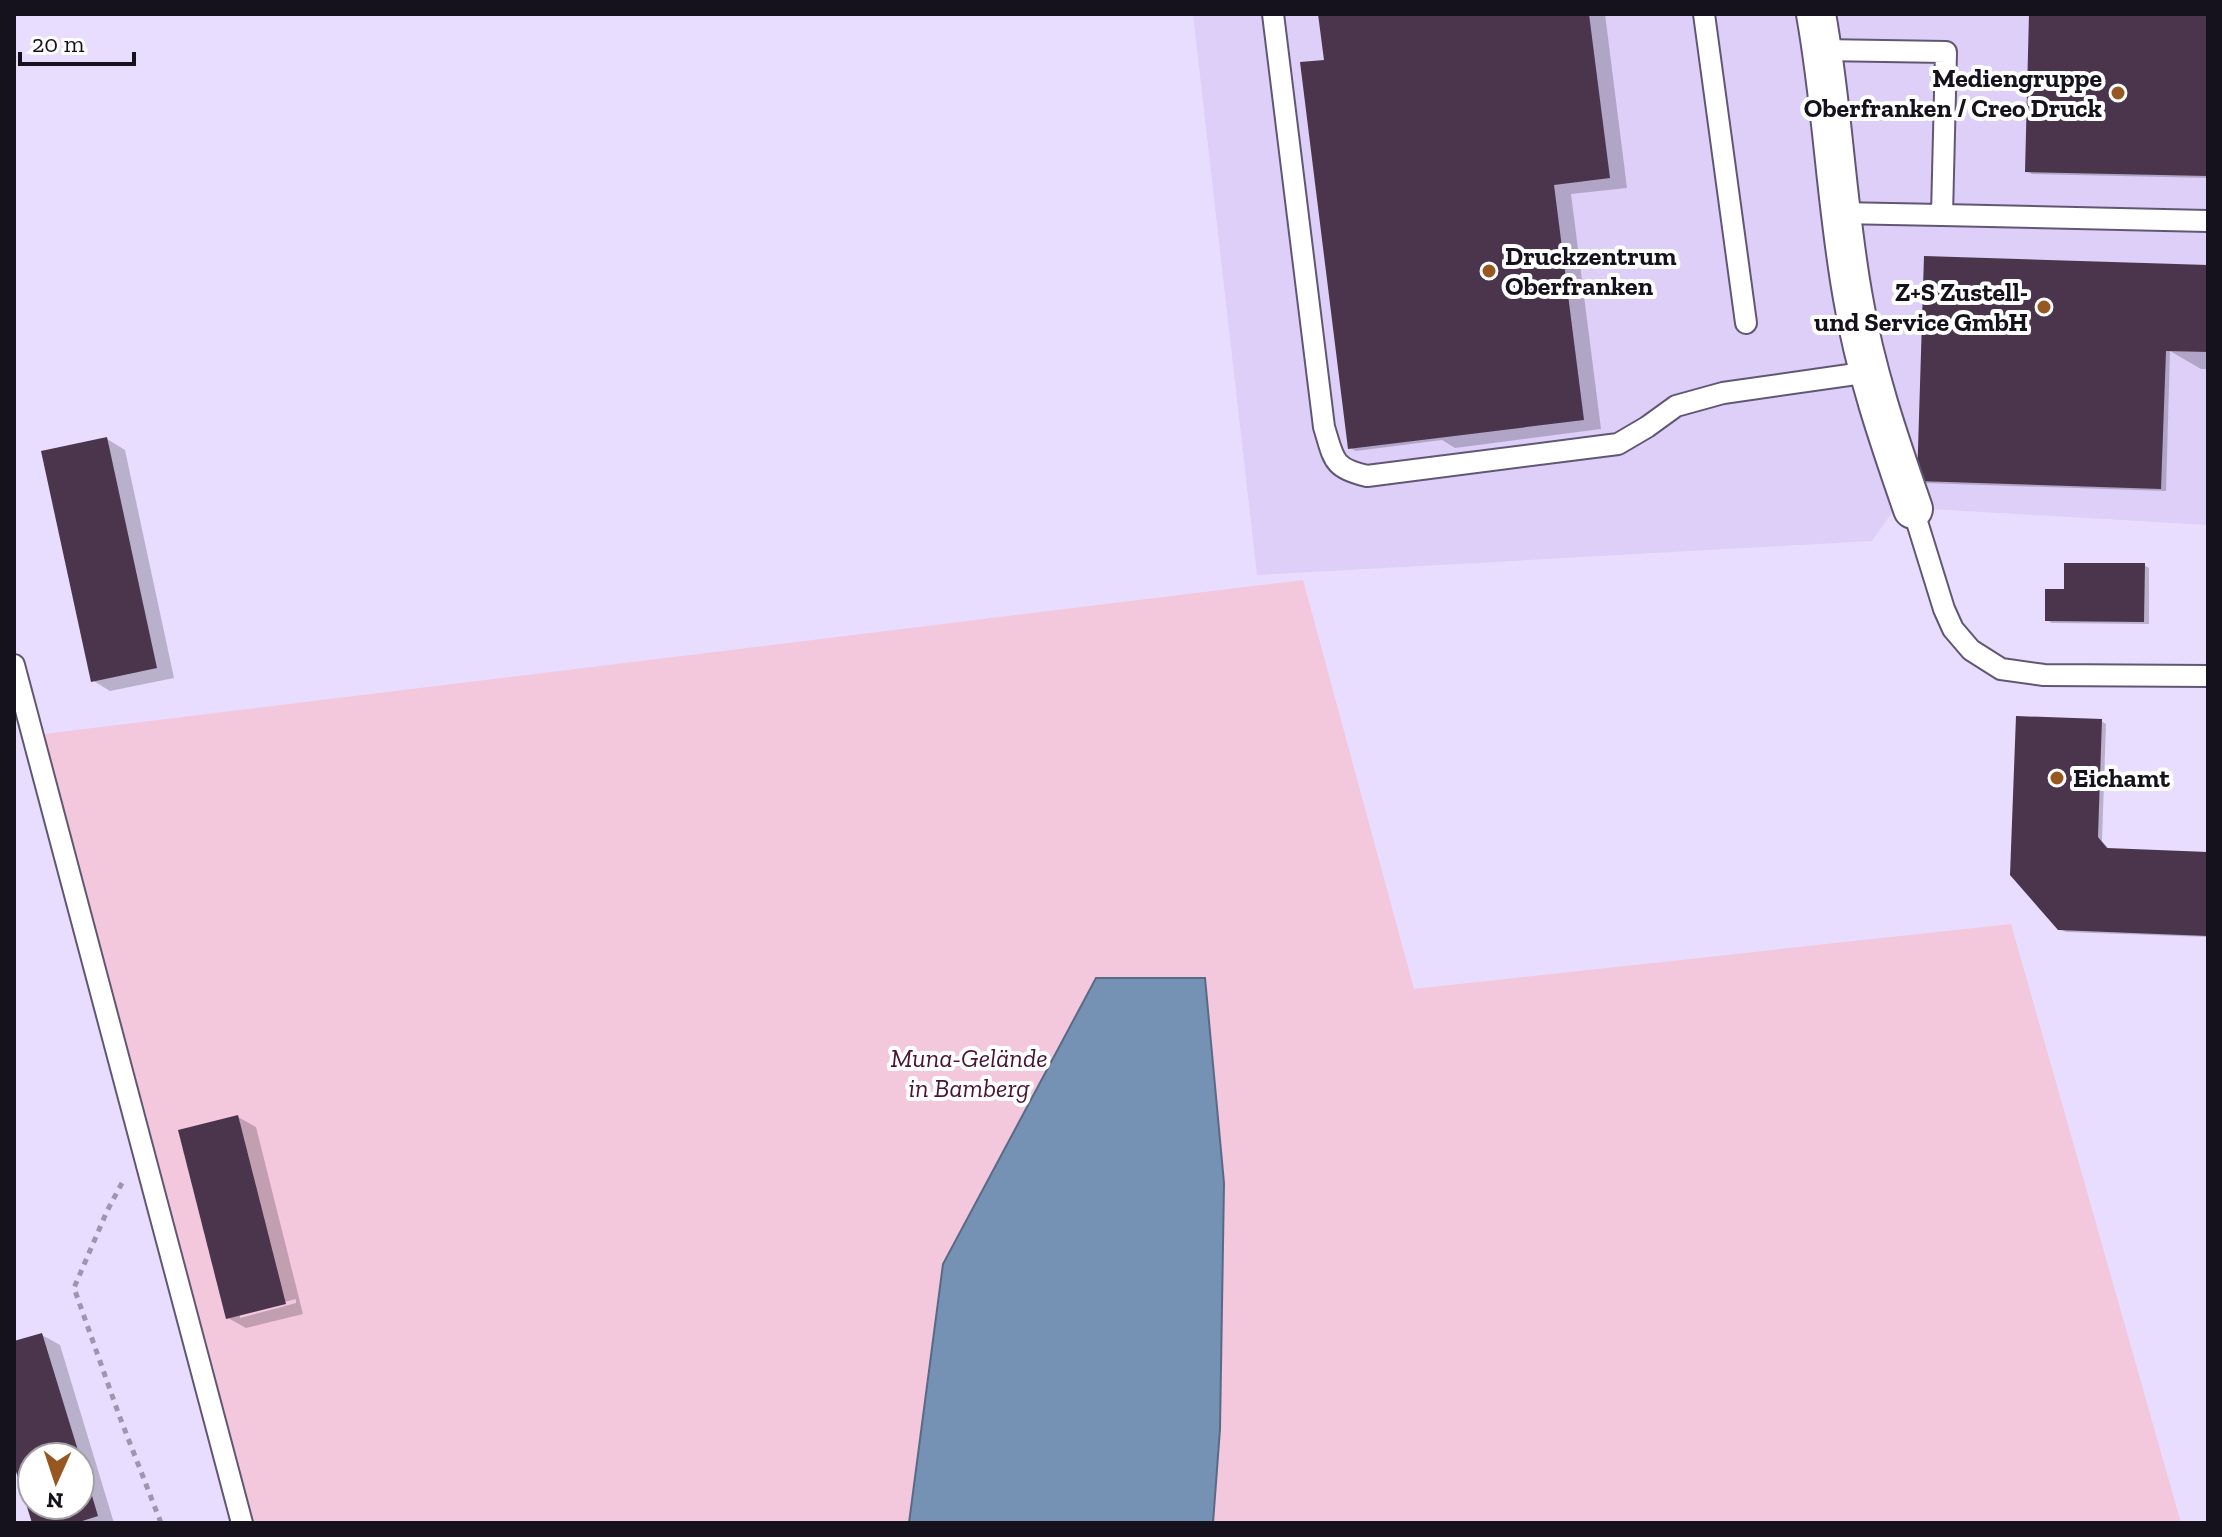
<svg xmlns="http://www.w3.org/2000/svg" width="2222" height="1537" font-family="'Zilla Slab',serif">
<rect width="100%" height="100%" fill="#e8ddff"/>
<polygon fill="#ddcff8" points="1193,14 2208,14 2208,525 1896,507 1872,541 1257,575"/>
<polygon fill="#f3c7dc" points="1303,580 1414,989 2011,924 2181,1523 244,1523 44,734"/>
<polygon fill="#7591b3" stroke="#586b86" stroke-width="2" points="1096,978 1205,978 1224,1183 1220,1429 1213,1523 909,1523 943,1264"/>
<g fill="#0003" fill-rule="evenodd">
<polygon points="1320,14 1605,14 1627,188 1571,194 1601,429 1455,448 1442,440 1356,451 1350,448 1326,61"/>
<polygon points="2031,14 2208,14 2208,178 2032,174 2027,171"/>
<polygon points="2208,267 2208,369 2201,369 2170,351 2166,491 1924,483 1919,480"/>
<polygon points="107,439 125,450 174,678 110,691 92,680"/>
<polygon points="2144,565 2149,568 2149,624 2052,623 2047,620 2066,591"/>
<polygon points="2101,721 2106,724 2102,841 2110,850 2208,854 2208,937 2066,932 2060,929"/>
<path d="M238 1117 256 1127 303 1314 246 1328 228 1318ZM296 1299V1303L240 1318V1313Z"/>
<path d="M42 1335 60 1345 114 1523H34L14 1458V1343ZM32 1457H80V1505H32Z"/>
</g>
<g fill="#4a354c">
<polygon points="1318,14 1589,14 1610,178 1554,185 1584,420 1348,449 1300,62 1324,60"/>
<polygon points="2029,14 2208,14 2208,176 2025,172"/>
<polygon points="1924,256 2208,265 2208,352 2166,351 2161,489 1917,481"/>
<polygon points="107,437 157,668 91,682 41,451"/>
<polygon points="2064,563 2145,563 2144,622 2045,621 2045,589 2064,589"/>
<polygon points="2016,716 2102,719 2098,837 2107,848 2208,852 2208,936 2058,930 2010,875"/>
<polygon points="238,1115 286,1304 226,1319 178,1130"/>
<polygon points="42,1333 80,1457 32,1457 32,1505 80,1505 81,1459 98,1516 76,1523 32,1523 14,1465 14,1341"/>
</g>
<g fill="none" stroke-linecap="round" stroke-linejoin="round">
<defs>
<g id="service">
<path d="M1273 14 1324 427C1334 459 1332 468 1367 476L1618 444 1647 427 1676 406 1723 393 1870 372"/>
<polyline points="1704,14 1746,323"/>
<polyline points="1822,50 1946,52 1942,215 1839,213"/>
<polyline points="1942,215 2208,221"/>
<polyline points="1913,509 1944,609 1953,629 1971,650 2001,669 2044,675 2208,676"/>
<polyline points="14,665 242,1523"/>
</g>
<path id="minor" d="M1816 14C1833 108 1836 204 1853 298 1865 370 1889 440 1913 509"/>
</defs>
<use href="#service" stroke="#615774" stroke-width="24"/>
<use href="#minor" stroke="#615774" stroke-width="42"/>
<polyline stroke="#9e96b0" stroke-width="5" stroke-dasharray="6 6" stroke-linecap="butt" points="122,1183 107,1211 74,1288 119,1415 161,1523"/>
<use href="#service" stroke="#fff" stroke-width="20"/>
<use href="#minor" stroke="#fff" stroke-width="38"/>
</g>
<g fill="#975720" stroke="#fff" stroke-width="3">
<circle cx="2118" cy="93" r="8"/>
<circle cx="1489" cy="271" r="8"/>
<circle cx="2044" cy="307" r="8"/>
<circle cx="2057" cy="778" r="8"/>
</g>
<g text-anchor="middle" stroke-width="8" stroke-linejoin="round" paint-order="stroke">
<g font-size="26" font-weight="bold" fill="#16121d" stroke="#fff" text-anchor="end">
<text x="2102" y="87">Mediengruppe<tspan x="2102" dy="30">Oberfranken / Creo Druck</tspan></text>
<text x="1505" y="265" text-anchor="start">Druckzentrum<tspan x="1505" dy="30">Oberfranken</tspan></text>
<text x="2028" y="301">Z+S Zustell-<tspan x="2028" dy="30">und Service GmbH</tspan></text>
<text x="2073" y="787" text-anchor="start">Eichamt</text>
</g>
<g font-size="26" font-style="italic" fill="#491333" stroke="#fff">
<text x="969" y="1067">Muna-Gelände<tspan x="969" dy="30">in Bamberg</tspan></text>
</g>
</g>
<rect width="2222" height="1537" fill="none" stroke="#16121d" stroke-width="32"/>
<g transform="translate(56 1481) rotate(183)"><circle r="38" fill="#ffffff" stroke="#a2a0a5" stroke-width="2"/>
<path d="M0-6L14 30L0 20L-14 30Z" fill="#975720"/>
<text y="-12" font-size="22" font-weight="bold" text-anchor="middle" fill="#16121d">N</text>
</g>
<path d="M20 52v12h114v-12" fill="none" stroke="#16121d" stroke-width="4"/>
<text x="32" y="52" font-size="24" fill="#16121d" stroke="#ffffff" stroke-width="6" paint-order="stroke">20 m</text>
</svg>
